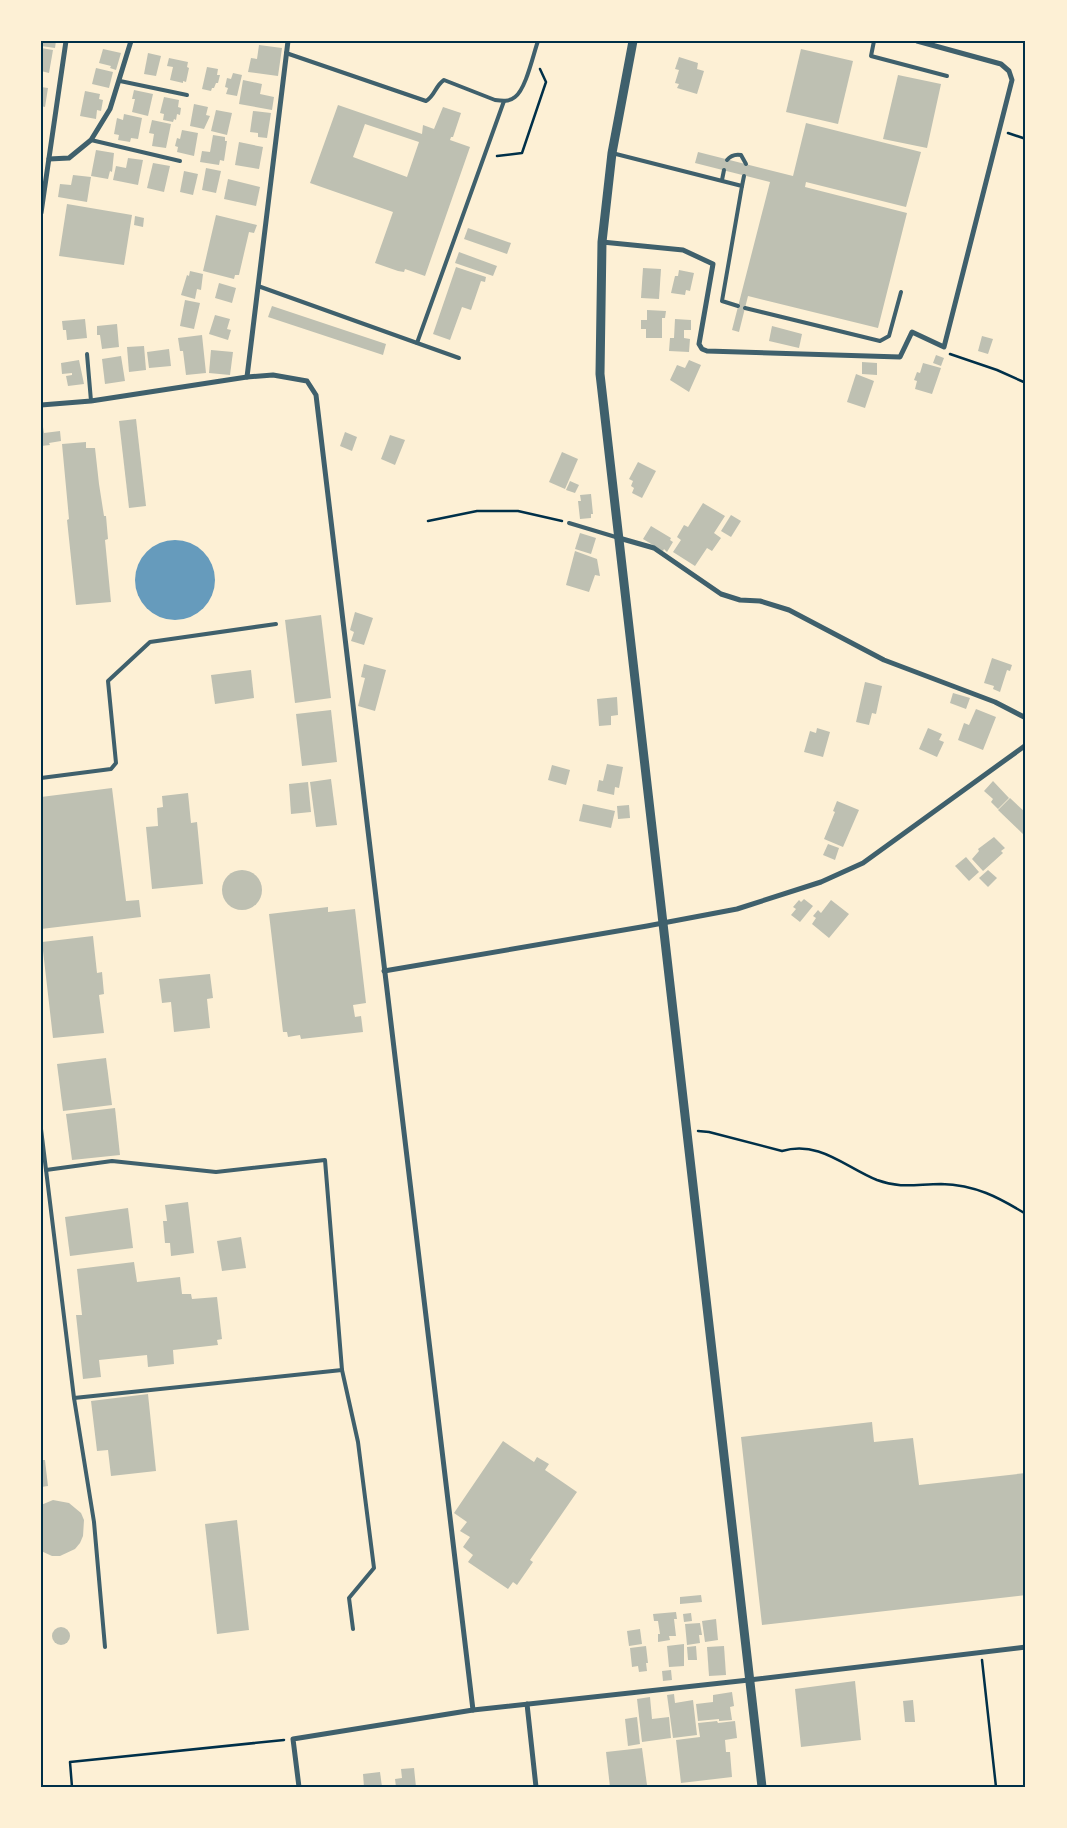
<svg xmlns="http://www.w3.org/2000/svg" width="1067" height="1828" font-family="Manrope,sans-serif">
<rect width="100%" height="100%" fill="#fdf0d5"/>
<circle fill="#669bbc" cx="175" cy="580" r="40"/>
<g fill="#bec0b2" fill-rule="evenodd">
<polygon points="41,41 56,41 55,48 41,46"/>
<polygon points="259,45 282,48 278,76 248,72 251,58 257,59"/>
<polygon points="41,48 53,50 49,73 41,71"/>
<polygon points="103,49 121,53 116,70 110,68 111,66 99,63"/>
<polygon points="801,49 853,61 838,124 786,112"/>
<polygon points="148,53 161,56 156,76 144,74"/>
<polygon points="679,57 698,63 697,69 704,71 697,94 677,88 679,84 675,83 679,70 675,69"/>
<polygon points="169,58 188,62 187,67 189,68 186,82 183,81 183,83 170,80 173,67 167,66"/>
<polygon points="207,67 218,69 217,75 220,75 218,83 216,83 214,88 212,88 211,91 202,89"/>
<polygon points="96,68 113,72 109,88 92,84"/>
<polygon points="233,73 242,75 237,96 226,94 228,88 225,87 227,78 231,79"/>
<polygon points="898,75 941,84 927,148 883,139"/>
<polygon points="243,80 262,84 260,94 274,97 272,110 239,104"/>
<polygon points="41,87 48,88 45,107 41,106"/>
<polygon points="134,90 153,94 148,116 132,112 135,99 132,99"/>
<polygon points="85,91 100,94 99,99 103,100 101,111 97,110 96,119 80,116"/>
<polygon points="164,97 179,100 178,107 181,108 180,115 177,114 176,120 174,119 173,122 163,120 164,114 160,113"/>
<polygon points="194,104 208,107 206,115 210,116 204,129 190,126"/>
<path d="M338 105 422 134 423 125 434 129 443 107 461 113 453 137H451L450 140 470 147 425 276 405 269 404 272 398 271 375 263 393 212 310 183ZM365 124 419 142 407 177 353 157Z"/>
<polygon points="216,110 232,113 227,135 211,131"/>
<polygon points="253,111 271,113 267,138 258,137 258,133 250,132"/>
<polygon points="124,114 142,118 138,139 131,138 130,142 118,140 119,135 114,134 117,118 123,120"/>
<polygon points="152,120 171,124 166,148 152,146 154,134 149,133"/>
<polygon points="806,123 921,152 906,207 806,182 805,187 907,213 878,328 748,296 739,332 732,330 770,182 695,163 698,152 793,176"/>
<polygon points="182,130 198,133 194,156 177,152 178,147 175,146 177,138 180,139"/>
<polygon points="213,135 225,137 225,141 227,141 224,161 220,160 219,165 200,162 202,151 210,152"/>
<polygon points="239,142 263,147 259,169 235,165"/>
<polygon points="96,150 114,153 112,172 110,171 108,179 91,176"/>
<polygon points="128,158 143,160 138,185 113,180 116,166 126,168"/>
<polygon points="153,163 170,166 164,192 147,188"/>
<polygon points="206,168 221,171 216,193 202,190"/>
<polygon points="184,171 198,174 193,195 180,192"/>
<polygon points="73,175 91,177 87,202 58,197 60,184 71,185"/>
<polygon points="228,179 260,187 256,206 224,199"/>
<polygon points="67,204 132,215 124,265 59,256"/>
<polygon points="216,215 257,225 254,233 249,232 239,275 235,275 234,279 203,271"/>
<polygon points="135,216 144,218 143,227 134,225"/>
<polygon points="468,228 511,243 507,254 464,239"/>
<polygon points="459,252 497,266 493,276 455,263"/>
<polygon points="456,267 486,277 485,282 481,281 471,310 462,307 450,340 433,334"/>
<polygon points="643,268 661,269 659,299 641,298"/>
<polygon points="679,270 694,273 690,291 686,290 685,295 671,293 675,276 678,276"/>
<polygon points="190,271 203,274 201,290 197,289 195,299 181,295 187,275 189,276"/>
<polygon points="219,283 236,288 232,303 215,298"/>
<polygon points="185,300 200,303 194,329 180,326"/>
<polygon points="272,306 386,344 383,355 268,317"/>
<polygon points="647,310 666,311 665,318 662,318 662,338 646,338 646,329 641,329 641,320 647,320"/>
<polygon points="215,315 230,319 227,329 231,330 228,340 209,334"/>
<polygon points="85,319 87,338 67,340 66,330 63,330 62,321"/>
<polygon points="675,319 691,320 691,330 684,330 684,338 690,339 689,352 669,351 670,338 674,338"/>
<polygon points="117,324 119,347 102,349 100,335 97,335 97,326"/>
<polygon points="772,326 802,334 799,348 769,341"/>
<polygon points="202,335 206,373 186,375 183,351 180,351 178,338"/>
<polygon points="982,336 993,339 988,354 978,351"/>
<polygon points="144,346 146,370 129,372 127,347"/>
<polygon points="169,349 171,366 149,368 147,352"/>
<polygon points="211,350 233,352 230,375 209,373"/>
<polygon points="936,355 944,358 941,366 933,363"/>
<polygon points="121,356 125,381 105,384 102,359"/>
<polygon points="79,360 84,384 68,386 66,376 72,375 72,373 62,374 61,363"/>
<polygon points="689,360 701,365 689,392 670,380 677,365 685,368"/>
<polygon points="862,362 877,363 877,375 862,374"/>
<polygon points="923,363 941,368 932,394 915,389 917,381 914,380 917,372 920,373"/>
<polygon points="856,374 874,381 865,408 847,402"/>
<polygon points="136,419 146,506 129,508 119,421"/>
<polygon points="41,427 43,427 44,433 60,431 61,441 49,443 50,445 41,446"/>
<polygon points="345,432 357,437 352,451 340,446"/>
<polygon points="390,435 405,440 395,465 381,459"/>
<polygon points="86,442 86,448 95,448 99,484 104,516 106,516 108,539 105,540 111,602 76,605 67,520 69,519 62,444"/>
<polygon points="562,452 578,459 565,489 549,482"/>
<polygon points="638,462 656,471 642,498 632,493 634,488 631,486 633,481 629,479"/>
<polygon points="570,481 579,485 575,493 566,490"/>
<polygon points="591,494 593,514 591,514 591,518 580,519 578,501 581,501 580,495"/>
<polygon points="703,503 725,516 714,533 721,538 712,551 707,548 695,566 673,552 681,540 677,537 684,525 688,527"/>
<polygon points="731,515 741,521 731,537 721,531"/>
<polygon points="651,526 671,538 670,540 673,542 667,552 664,549 663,551 643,539"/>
<polygon points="580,533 596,538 591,554 575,549"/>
<polygon points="575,551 597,559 600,576 595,575 589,592 566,585"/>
<polygon points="355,612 373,618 364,645 351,641 354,632 350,630"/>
<polygon points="321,615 331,698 295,703 285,620"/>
<polygon points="992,658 1012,665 1010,671 1007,670 1000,692 993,689 994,686 984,683"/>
<polygon points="364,664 386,670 375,711 358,706 365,678 361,677"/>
<polygon points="251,670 254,698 215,704 211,675"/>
<polygon points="865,682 882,686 876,714 872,713 869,725 856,722"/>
<polygon points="953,693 970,698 966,709 950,703"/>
<polygon points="617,697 618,715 611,716 611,725 599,726 597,699"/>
<polygon points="976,709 996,717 983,750 958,740 964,723 969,725"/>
<polygon points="331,710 337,762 302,766 296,714"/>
<polygon points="817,728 830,732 823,757 804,752 810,731 816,733"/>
<polygon points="928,728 942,734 939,740 944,742 937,757 919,749"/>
<polygon points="607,764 623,767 619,788 615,787 614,795 597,791 599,780 603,781"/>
<polygon points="552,765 570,770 566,785 548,780"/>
<polygon points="331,779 337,825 316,827 310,782"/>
<polygon points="993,781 1009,798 998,809 991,802 993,799 984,791"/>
<polygon points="308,782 311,812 291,814 289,784"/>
<polygon points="112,788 126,901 139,900 141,917 41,929 41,797"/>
<polygon points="188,793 191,823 197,822 203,884 152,889 146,827 158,826 157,808 163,807 162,796"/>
<polygon points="1010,798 1026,813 1026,837 998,810"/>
<polygon points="837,801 859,810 843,847 824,839 835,812 833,811"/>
<polygon points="583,804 615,811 611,828 579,821"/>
<polygon points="629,805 630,818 618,819 617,806"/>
<polygon points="994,837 1005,848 1001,851 1003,853 983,871 972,859 979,851 978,849"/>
<polygon points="828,844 839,848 835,860 823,855"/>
<polygon points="966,857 979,872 969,881 955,866"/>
<circle cx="242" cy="890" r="20"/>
<polygon points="988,870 997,878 988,887 979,878"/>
<polygon points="804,899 813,906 800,922 791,915 796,909 793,907 799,900 801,902"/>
<polygon points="831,900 849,914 829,938 812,924 816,918 813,916 818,910 821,913"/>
<polygon points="328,907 328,912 355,909 366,1003 353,1005 355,1017 361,1016 363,1032 301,1039 300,1035 288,1037 287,1032 283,1032 269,914"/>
<polygon points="93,936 97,973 102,972 104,994 99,995 104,1033 53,1038 42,942"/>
<polygon points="210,974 213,998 207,999 210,1028 174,1032 171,1002 162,1003 159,979"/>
<polygon points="106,1058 112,1105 63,1111 57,1064"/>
<polygon points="115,1108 120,1155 72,1160 66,1114"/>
<polygon points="188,1202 194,1253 171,1256 170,1243 165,1243 163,1221 167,1221 165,1205"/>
<polygon points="128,1208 133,1248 70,1256 65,1217"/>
<polygon points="241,1237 246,1268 222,1271 217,1241"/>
<polygon points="134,1262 137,1282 180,1277 182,1294 191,1294 192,1299 217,1297 222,1339 217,1340 218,1345 173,1350 174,1364 148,1367 147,1355 99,1360 101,1377 83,1379 76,1315 82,1315 77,1269"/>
<polygon points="148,1394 156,1471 111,1476 108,1450 97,1451 91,1401"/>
<polygon points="872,1422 874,1442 913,1438 919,1485 1026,1473 1026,1595 762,1625 741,1437"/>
<polygon points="503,1441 534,1462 537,1457 549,1464 545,1470 577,1492 530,1560 533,1562 517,1585 513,1582 508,1589 468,1562 473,1555 463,1547 470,1537 460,1531 467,1522 454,1513"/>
<polygon points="41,1460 45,1460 48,1486 41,1487"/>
<polygon points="53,1500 69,1503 81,1513 84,1520 83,1536 80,1543 75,1549 60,1556 52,1556 41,1551 41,1505"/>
<polygon points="237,1520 249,1630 217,1634 205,1524"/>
<polygon points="701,1595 702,1602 680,1604 680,1597"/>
<polygon points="676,1612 677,1619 674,1619 676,1636 669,1636 670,1640 658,1642 658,1634 660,1634 658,1621 654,1621 653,1614"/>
<polygon points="691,1613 692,1621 684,1622 683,1614"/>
<polygon points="716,1619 718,1640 705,1642 702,1621"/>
<polygon points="700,1623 702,1635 699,1635 700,1643 687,1645 685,1624"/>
<circle cx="61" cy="1636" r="9"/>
<polygon points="640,1629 642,1644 629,1646 627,1631"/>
<polygon points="684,1644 684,1666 669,1667 667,1646"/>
<polygon points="646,1646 648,1663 646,1663 647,1671 639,1672 638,1666 632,1667 630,1648"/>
<polygon points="696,1646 697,1660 688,1660 687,1647"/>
<polygon points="724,1646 726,1675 709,1676 707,1647"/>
<polygon points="671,1670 672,1680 663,1681 662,1671"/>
<polygon points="855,1681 861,1740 801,1747 795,1689"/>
<polygon points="732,1692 734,1706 730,1707 732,1720 719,1721 719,1719 698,1721 696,1704 713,1702 713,1695"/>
<polygon points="674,1694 675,1703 693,1700 697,1735 673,1738 667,1695"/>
<polygon points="650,1697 652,1719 669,1717 671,1738 642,1742 637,1699"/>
<polygon points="913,1700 915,1722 905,1722 903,1701"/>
<polygon points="637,1717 640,1744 628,1746 625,1719"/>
<polygon points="717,1721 718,1723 735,1721 737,1738 725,1740 726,1752 730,1752 732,1777 681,1783 676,1740 700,1737 698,1723"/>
<polygon points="642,1748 647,1785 610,1787 606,1752"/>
<polygon points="414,1768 416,1787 396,1787 395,1779 402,1778 401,1769"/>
<polygon points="380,1772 382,1787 364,1787 363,1774"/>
</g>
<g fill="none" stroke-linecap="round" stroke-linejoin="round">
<g stroke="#003049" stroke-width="2.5">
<polyline points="1008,133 1026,139"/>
<polyline points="497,156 522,153 546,82 540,69"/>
<polyline points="950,354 997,370 1026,383"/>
<polyline points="428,521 477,511 518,511 562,521"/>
<path d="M698 1131 709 1132 782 1151C819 1140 845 1167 877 1180 901 1189 917 1184 941 1184 976 1185 998 1197 1026 1214"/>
<polyline points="982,1660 996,1787"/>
<polyline points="72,1787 70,1762 284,1740"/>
</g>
<g stroke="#3f606c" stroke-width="4">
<polyline points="874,41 871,56 947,76"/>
<path d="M286 53 426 101C435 96 435 86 444 80L495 100C502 101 509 102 515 97 526 89 533 55 538 41"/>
<polyline points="120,81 187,95"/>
<polyline points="91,140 180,161"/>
<polyline points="612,153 742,186 722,301 738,306"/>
<path d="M727 160C731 155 735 154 741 155L746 164"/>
<polyline points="722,180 724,170"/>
<polyline points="742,186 744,176"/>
<polyline points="258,286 417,343 504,101"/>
<polyline points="745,308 880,341 889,336 901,292"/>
<polyline points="417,343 459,358"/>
<polyline points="87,354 91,401"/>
<polyline points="569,523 619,538"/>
<polyline points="41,778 111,769 116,763 108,681 150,642 276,624"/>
<polyline points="41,1129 74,1398 94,1522 105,1647"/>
<polyline points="46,1170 112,1161 216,1172 325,1160 342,1370 358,1442 374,1568 349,1598 353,1629"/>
<polyline points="74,1398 342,1370"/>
</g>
<g stroke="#3f606c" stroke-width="5">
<polyline points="49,159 69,158 91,140 110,109 131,41"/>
<polyline points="41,213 66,41"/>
<polyline points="602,242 683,250 713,264 699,344 702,349 707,351 900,357 912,332 944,347 1012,80 1009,71 1001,64 917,41"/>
<polyline points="247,377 288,41"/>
<polyline points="41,405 91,401 247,377 273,375 307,381 316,395 473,1710 749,1680 1026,1647"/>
<polyline points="619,538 654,548 721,594 740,600 760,601 789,610 884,660 995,702 1026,718"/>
<polyline points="384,971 647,926 737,909 821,882 863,863 1026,745"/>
<polyline points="527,1704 536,1787"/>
<polyline points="299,1787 293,1739 473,1710"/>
</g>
<polyline stroke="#3f606c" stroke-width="9" points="633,41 612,153 602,242 600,374 762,1787"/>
</g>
<rect width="1067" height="1828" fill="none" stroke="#fdf0d5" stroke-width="85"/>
<rect x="42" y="42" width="982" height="1744" fill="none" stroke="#003049" stroke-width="2"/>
</svg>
